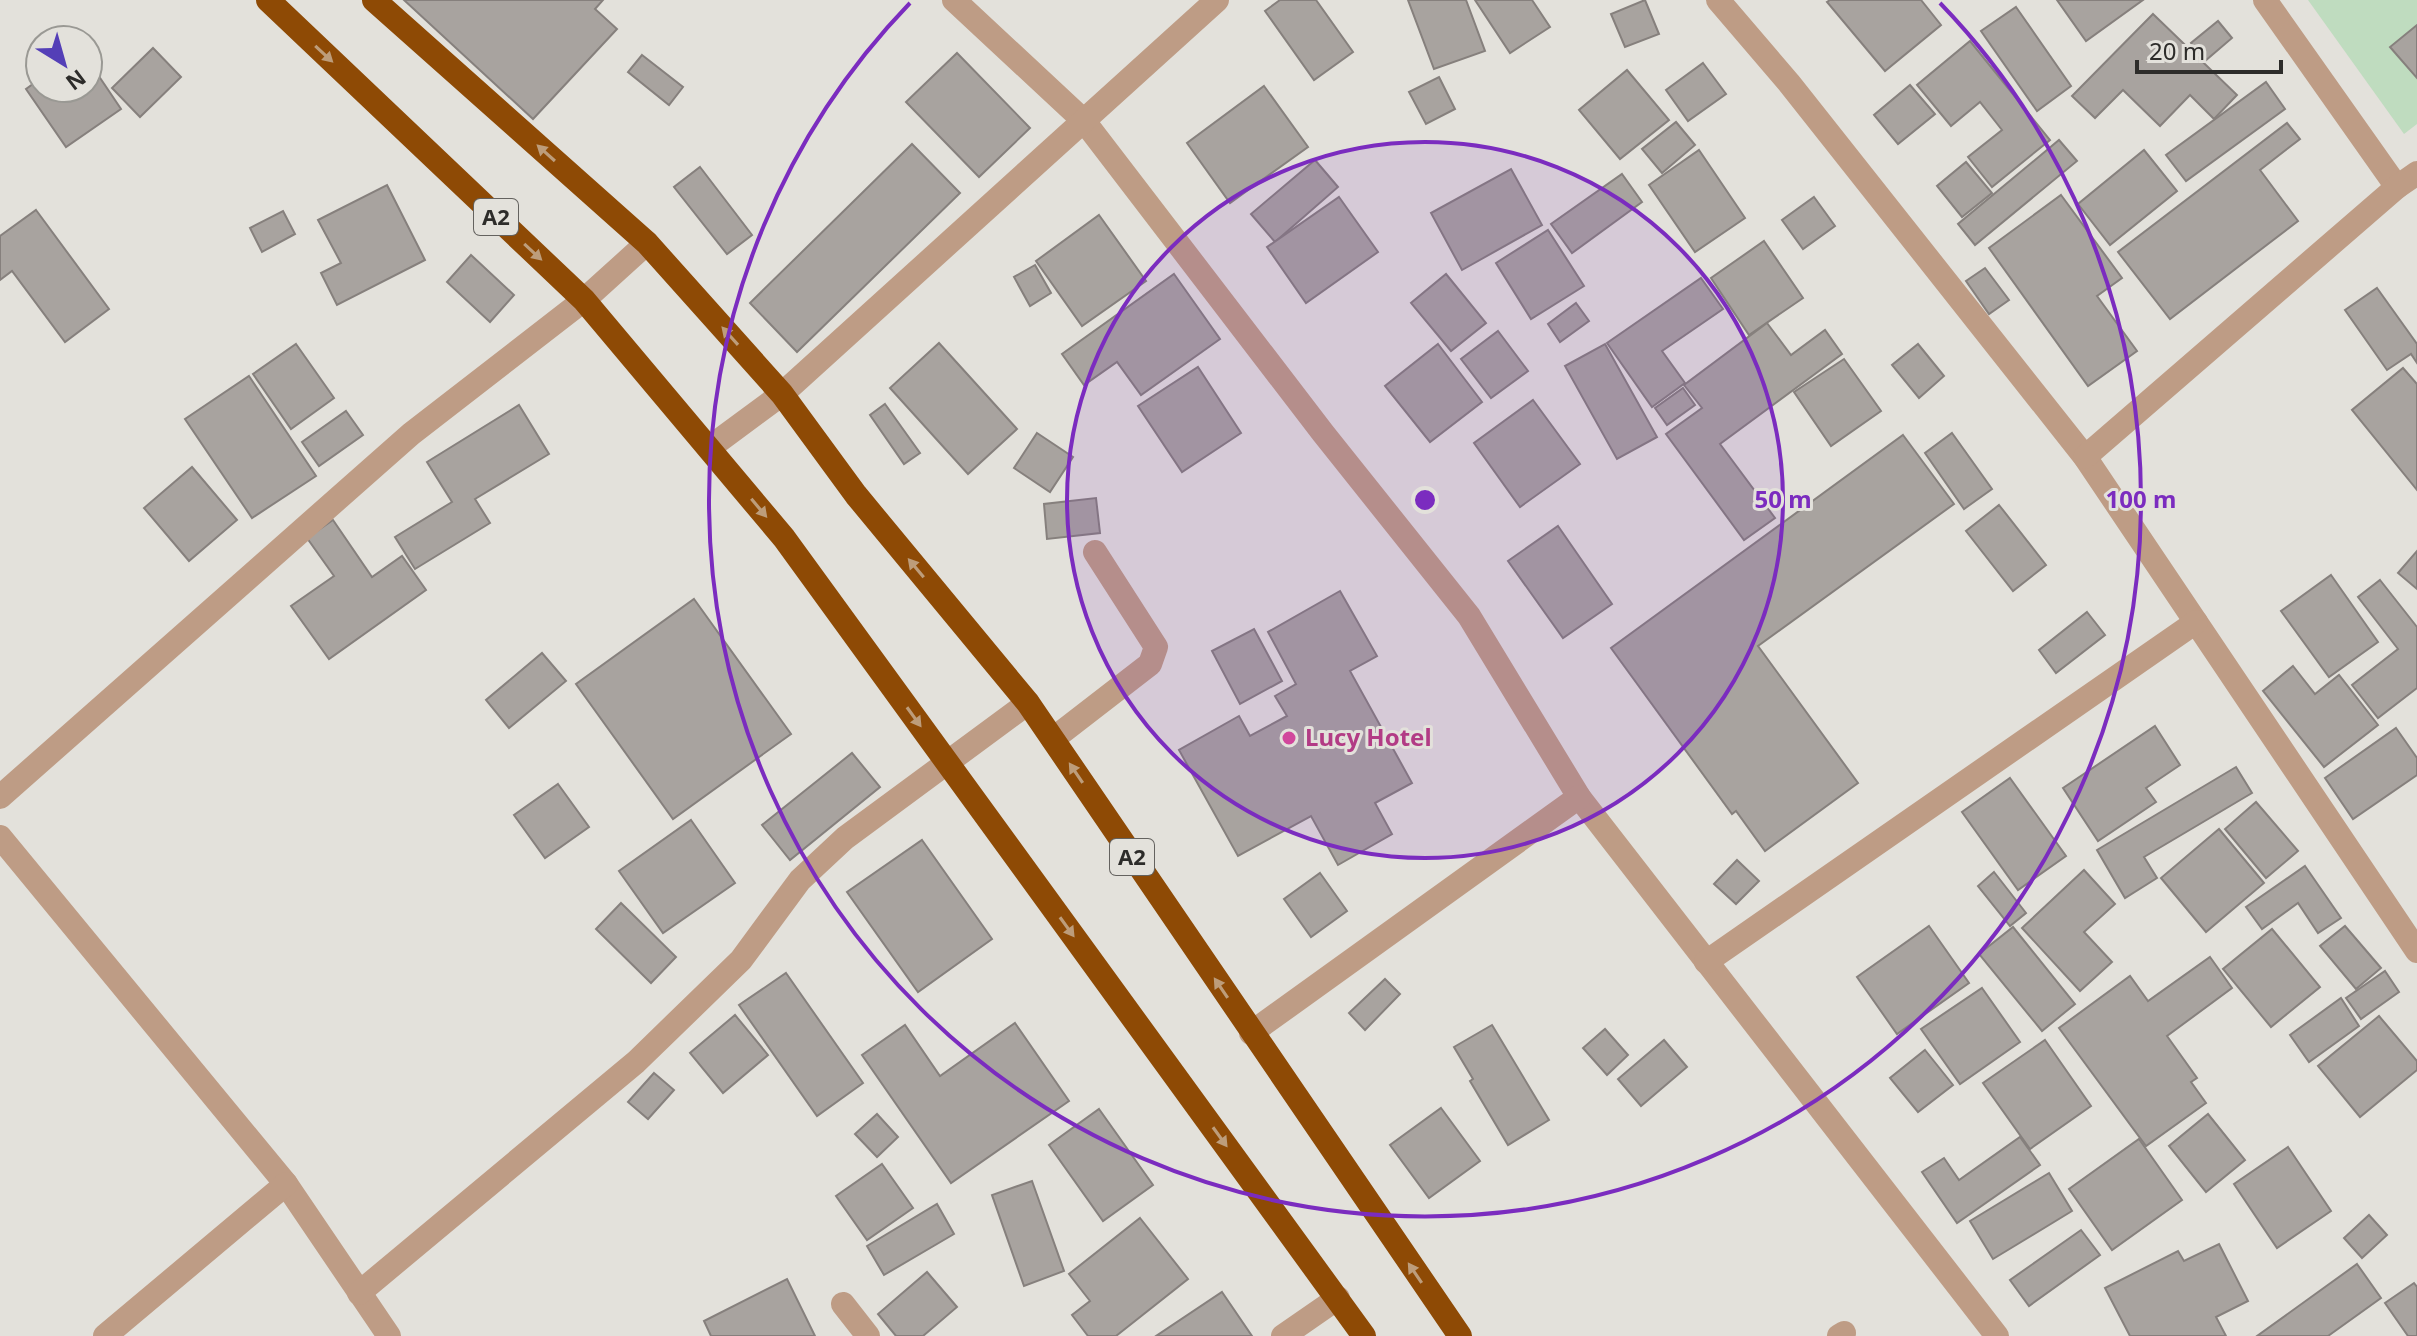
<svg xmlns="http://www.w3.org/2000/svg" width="2417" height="1336" font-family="'Noto Sans',sans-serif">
<rect width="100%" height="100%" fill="#e3e1db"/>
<polygon fill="#bfdcbf" points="2308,0 2417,0 2417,124 2404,134"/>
<g fill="#a8a39f" stroke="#86807d" stroke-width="2">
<polygon points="404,0 603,0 595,9 617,29 533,119"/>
<polygon points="1280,0 1316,0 1353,52 1314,80 1265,11"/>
<polygon points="1408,0 1466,0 1485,51 1434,69"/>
<polygon points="1475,0 1532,0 1550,27 1510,53"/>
<polygon points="1645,0 1659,34 1625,47 1611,14"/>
<polygon points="1830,0 1921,0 1941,25 1885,71 1827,2"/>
<polygon points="2057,0 2143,0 2086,41"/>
<polygon points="2016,7 2071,86 2037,111 1981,31"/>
<polygon points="2153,14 2237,95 2214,119 2190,95 2160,126 2123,90 2095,118 2072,96"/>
<polygon points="2218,21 2232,38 2205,61 2191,43"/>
<polygon points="2417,25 2417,78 2390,47"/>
<polygon points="1970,41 2050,140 1992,187 1968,157 2002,130 1980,102 1951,126 1917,85"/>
<polygon points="153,48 181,77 140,117 112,88"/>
<polygon points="957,53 1030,128 979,177 906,102"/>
<polygon points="642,55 683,87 669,105 628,72"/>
<polygon points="88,60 121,109 66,147 26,89 40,79 40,88 88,88"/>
<polygon points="1703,63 1726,94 1688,121 1666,90"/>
<polygon points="1627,70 1669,120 1620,159 1579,110"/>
<polygon points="1439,77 1455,109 1426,124 1409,92"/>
<polygon points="2266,82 2285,109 2186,181 2166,155"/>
<polygon points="1910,85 1935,114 1898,144 1874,115"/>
<polygon points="1264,86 1308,147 1230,203 1187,143"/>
<polygon points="1676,122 1695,145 1662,173 1642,149"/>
<polygon points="2287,123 2300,139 2260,170 2298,221 2170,319 2118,252"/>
<polygon points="2059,140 2077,161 1975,245 1958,224"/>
<polygon points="912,144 960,193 797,352 750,303"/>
<polygon points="1699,150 1745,218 1695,252 1649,185"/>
<polygon points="2144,150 2177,191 2110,245 2078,204"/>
<polygon points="1315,160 1338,187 1275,242 1251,214"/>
<polygon points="1966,162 1992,193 1962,217 1937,186"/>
<polygon points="700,167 752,235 727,254 674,187"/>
<polygon points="1511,169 1542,225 1462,270 1431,213"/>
<polygon points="1622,174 1642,202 1572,253 1551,224"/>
<polygon points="387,185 425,260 337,305 321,273 341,263 318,220"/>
<polygon points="2061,195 2122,278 2097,296 2137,351 2088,386 1989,248"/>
<polygon points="1339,197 1378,252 1306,303 1267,247"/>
<polygon points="1814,197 1835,226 1803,249 1782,220"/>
<polygon points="36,210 109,309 65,342 12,271 0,280 0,236"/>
<polygon points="283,211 295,234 262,252 250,228"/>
<polygon points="1099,215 1146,281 1082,326 1036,261"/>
<polygon points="1548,230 1584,286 1531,319 1496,263"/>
<polygon points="1764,241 1803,298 1749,335 1711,278"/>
<polygon points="471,255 514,295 490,322 447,282"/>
<polygon points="1035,265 1051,293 1030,306 1014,277"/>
<polygon points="1985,268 2009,300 1989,314 1966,281"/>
<polygon points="1174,274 1220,339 1141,395 1117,362 1084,385 1062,354"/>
<polygon points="1446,274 1486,323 1451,351 1411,303"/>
<polygon points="1701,278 1723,309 1662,351 1685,383 1652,407 1607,343"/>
<polygon points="2377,288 2417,344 2417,363 2411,354 2387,370 2345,310"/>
<polygon points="1576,303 1589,321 1560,342 1548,324"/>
<polygon points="1767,323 1791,355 1825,330 1842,354 1720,444 1775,518 1744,540 1666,434 1702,408 1684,385"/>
<polygon points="1498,331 1528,371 1491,398 1461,359"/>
<polygon points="939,343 1017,429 968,474 890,388"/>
<polygon points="296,344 334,398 291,429 253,374"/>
<polygon points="1438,344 1482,402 1430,442 1385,386"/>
<polygon points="1605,344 1657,437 1617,459 1565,366"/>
<polygon points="1918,344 1944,376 1919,398 1892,365"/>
<polygon points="1844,359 1881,411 1831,446 1794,392"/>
<polygon points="1198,367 1241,433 1182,472 1138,406"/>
<polygon points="2403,368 2417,384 2417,490 2352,410"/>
<polygon points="249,376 316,476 252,518 185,419"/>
<polygon points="1683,388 1695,405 1667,425 1655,408"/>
<polygon points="1533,400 1580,464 1520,507 1474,443"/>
<polygon points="885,404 920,453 904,464 870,415"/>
<polygon points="519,405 549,454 475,499 490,523 415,569 395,537 452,502 427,462"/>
<polygon points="346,411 363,435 319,466 302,442"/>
<polygon points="1037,433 1073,457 1050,492 1014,468"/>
<polygon points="1952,433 1992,489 1964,509 1925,453"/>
<polygon points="1903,435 1954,504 1758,646 1858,783 1765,851 1736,811 1732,814 1611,648"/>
<polygon points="192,467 237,520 189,561 144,508"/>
<polygon points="1096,498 1100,533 1047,539 1044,504"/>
<polygon points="1999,505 2046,565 2013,591 1966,531"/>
<polygon points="333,520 372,577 402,556 426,590 329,659 291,606 334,576 307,538"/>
<polygon points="1558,526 1612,604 1563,638 1508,561"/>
<polygon points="2417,551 2417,589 2398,573"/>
<polygon points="2331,575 2378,642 2329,677 2281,611"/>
<polygon points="2380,580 2417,627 2417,688 2378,718 2352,685 2398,649 2358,597"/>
<polygon points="1340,591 1377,656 1350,671 1412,783 1375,803 1392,834 1338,865 1311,816 1238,856 1179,750 1239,716 1250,736 1287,716 1275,696 1296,684 1268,632"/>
<polygon points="694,599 791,734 673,819 576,684"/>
<polygon points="2087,612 2105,635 2056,673 2039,650"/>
<polygon points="1254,629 1282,681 1240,704 1212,651"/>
<polygon points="542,653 566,681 509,728 486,700"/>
<polygon points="2293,666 2315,694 2339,675 2378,725 2324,767 2263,691"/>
<polygon points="2155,726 2180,765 2146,788 2156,802 2098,841 2063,788"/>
<polygon points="2396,728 2417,758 2417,775 2353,819 2325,778"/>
<polygon points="852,753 880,787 790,860 762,825"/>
<polygon points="2236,767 2252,793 2144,857 2157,878 2125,898 2097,850"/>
<polygon points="2010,778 2066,856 2018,890 1962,812"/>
<polygon points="558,784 589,827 545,858 514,815"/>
<polygon points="2256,802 2298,851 2266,878 2225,829"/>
<polygon points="691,820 735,883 663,933 619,871"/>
<polygon points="2219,829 2264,883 2206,932 2161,878"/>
<polygon points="922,840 992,939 918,992 847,892"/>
<polygon points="1737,860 1759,881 1736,904 1714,884"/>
<polygon points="2305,866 2341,918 2318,933 2298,903 2262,929 2246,907"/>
<polygon points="2084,870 2115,904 2084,932 2112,962 2080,991 2022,928"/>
<polygon points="1994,872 2026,913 2010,926 1978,886"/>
<polygon points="1320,873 1347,911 1311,937 1284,899"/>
<polygon points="621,903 676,957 651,983 596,929"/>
<polygon points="1929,926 1969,983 1897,1034 1857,977"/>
<polygon points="2345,926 2381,968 2356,989 2320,946"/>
<polygon points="2013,927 2075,1004 2042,1031 1979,954"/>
<polygon points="2272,929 2320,987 2271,1027 2223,969"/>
<polygon points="2210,957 2232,988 2167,1036 2197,1078 2191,1082 2206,1103 2146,1146 2059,1028 2130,976 2148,1001"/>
<polygon points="2385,971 2399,992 2361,1019 2346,998"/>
<polygon points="786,973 863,1083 817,1116 739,1005"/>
<polygon points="1385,979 1400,994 1365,1030 1349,1013"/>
<polygon points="1982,988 2020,1042 1960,1084 1921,1029"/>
<polygon points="2341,998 2359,1026 2309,1062 2290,1035"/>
<polygon points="735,1015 768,1055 723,1093 690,1053"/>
<polygon points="2379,1016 2417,1061 2417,1070 2360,1117 2318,1066"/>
<polygon points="1015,1023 1069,1101 951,1183 862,1055 905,1025 940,1076"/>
<polygon points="1492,1025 1549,1120 1508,1145 1470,1081 1473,1079 1454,1047"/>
<polygon points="1605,1029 1628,1055 1607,1075 1583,1048"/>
<polygon points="1664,1040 1687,1067 1641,1106 1618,1079"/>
<polygon points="2045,1040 2091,1106 2030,1149 1983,1083"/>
<polygon points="1925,1050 1953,1085 1918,1112 1890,1078"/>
<polygon points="654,1073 674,1090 648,1119 628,1102"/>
<polygon points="1441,1108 1480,1161 1429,1198 1390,1145"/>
<polygon points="1099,1109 1153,1185 1103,1221 1049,1145"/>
<polygon points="877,1114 898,1137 877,1157 855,1134"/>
<polygon points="2208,1114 2245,1160 2206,1192 2169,1146"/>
<polygon points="2020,1137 2040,1165 1957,1223 1922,1172 1944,1158 1959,1180"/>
<polygon points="2139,1139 2182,1200 2112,1250 2069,1189"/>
<polygon points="2288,1147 2331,1211 2277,1248 2234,1184"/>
<polygon points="882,1164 913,1208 867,1240 836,1196"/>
<polygon points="2049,1173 2072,1211 1993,1259 1970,1221"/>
<polygon points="1032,1181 1064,1271 1024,1286 992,1195"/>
<polygon points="937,1204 954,1234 884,1275 867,1246"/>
<polygon points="2369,1215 2387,1235 2362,1258 2344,1238"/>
<polygon points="1140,1218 1188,1279 1116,1336 1088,1336 1072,1315 1090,1301 1069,1274"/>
<polygon points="2081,1230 2100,1255 2029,1306 2010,1280"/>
<polygon points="2219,1244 2248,1301 2216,1317 2226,1336 2130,1336 2105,1288 2178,1251 2184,1261"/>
<polygon points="2357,1264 2381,1298 2328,1336 2257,1336"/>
<polygon points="927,1272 957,1307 923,1336 896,1336 878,1314"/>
<polygon points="787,1279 815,1336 711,1336 704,1321"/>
<polygon points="2414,1283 2417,1287 2417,1336 2408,1336 2385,1303"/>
<polygon points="1222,1292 1252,1336 1156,1336"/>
</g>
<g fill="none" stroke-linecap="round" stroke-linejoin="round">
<g stroke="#be9c85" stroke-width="24">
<polyline points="954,0 1084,121 1323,433 1469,616 1579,797 1997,1336"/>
<polyline points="1718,0 1789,83 2085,457 2417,951"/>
<polyline points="2265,0 2397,187"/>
<polyline points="709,448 782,394 1217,0"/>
<polyline points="2085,457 2397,187 2417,173"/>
<polyline points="1053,739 1150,664 1156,647 1095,552"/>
<polyline points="0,797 411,434 584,300 647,243"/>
<polyline points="0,837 286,1184 389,1336"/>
<polyline points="1706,962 2196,622"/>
<polyline points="1251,1033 1579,797"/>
<polyline points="359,1293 636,1062 741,960 800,880 845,838 1028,703"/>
<polyline points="843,1304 868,1336"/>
<polyline points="105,1336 286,1184"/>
<polyline points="1283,1336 1338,1298"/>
<polyline points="1839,1336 1844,1333"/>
</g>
<g stroke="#8e4a05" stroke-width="24">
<polyline points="268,0 584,300 784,538 1364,1336"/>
<polyline points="374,0 647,243 782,394 856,495 1028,703 1460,1336"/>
</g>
</g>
<defs><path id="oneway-solid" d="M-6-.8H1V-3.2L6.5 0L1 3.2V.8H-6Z" transform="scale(2)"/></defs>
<g fill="#bd9d7b">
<use href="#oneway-solid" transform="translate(324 54) rotate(43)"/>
<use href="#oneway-solid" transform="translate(546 153) rotate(-138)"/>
<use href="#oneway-solid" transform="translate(533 252) rotate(43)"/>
<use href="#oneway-solid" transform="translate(730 336) rotate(-132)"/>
<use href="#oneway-solid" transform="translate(759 508) rotate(50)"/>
<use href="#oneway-solid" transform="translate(916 568) rotate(-130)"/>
<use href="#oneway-solid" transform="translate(914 717) rotate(54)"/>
<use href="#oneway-solid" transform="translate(1076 773) rotate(-124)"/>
<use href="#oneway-solid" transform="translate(1067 927) rotate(54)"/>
<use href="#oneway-solid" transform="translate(1221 988) rotate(-124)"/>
<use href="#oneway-solid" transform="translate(1220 1137) rotate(54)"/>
<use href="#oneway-solid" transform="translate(1415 1273) rotate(-124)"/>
</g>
<circle cx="1425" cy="500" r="358" fill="#7b2cbf" fill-opacity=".12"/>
<g fill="none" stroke="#7b2cbf" stroke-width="4">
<circle cx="1425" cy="500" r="358"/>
<path d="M1940 3A716 716 0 1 1 910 3"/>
</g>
<circle fill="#d1479c" stroke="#e3e1db" stroke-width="3" cx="1289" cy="738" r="8"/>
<g text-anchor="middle" stroke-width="6" stroke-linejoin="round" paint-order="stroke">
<g fill="#e3e1db" stroke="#64625f" stroke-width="2">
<rect x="474" y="199" width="44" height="36" rx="6"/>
<rect x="1110" y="839" width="44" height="36" rx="6"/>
</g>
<g font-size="22" font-weight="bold" fill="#2d2c2a">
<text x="496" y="225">A2</text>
<text x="1132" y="865">A2</text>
</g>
<g font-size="24" font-weight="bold" fill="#b23c85" stroke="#e3e1db" text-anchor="start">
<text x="1305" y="746">Lucy Hotel</text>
</g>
</g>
<circle cx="1425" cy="500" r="12" fill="#7b2cbf" stroke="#e3e1db" stroke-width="4"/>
<g font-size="24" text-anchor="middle" font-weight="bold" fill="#7b2cbf" stroke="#e3e1db" stroke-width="6" stroke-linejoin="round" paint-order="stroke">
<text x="1783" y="508">50 m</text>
<text x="2141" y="508">100 m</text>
</g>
<g transform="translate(64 64) rotate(143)"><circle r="38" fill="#e3e1db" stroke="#9a9994" stroke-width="2"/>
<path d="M0-6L14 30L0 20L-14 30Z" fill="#543fb7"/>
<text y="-12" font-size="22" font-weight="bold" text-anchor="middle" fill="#2d2c2a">N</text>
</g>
<path d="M2137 60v12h144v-12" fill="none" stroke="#2d2c2a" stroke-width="4"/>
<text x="2149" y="60" font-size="24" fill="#2d2c2a" stroke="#e3e1db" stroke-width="6" paint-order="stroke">20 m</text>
</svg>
